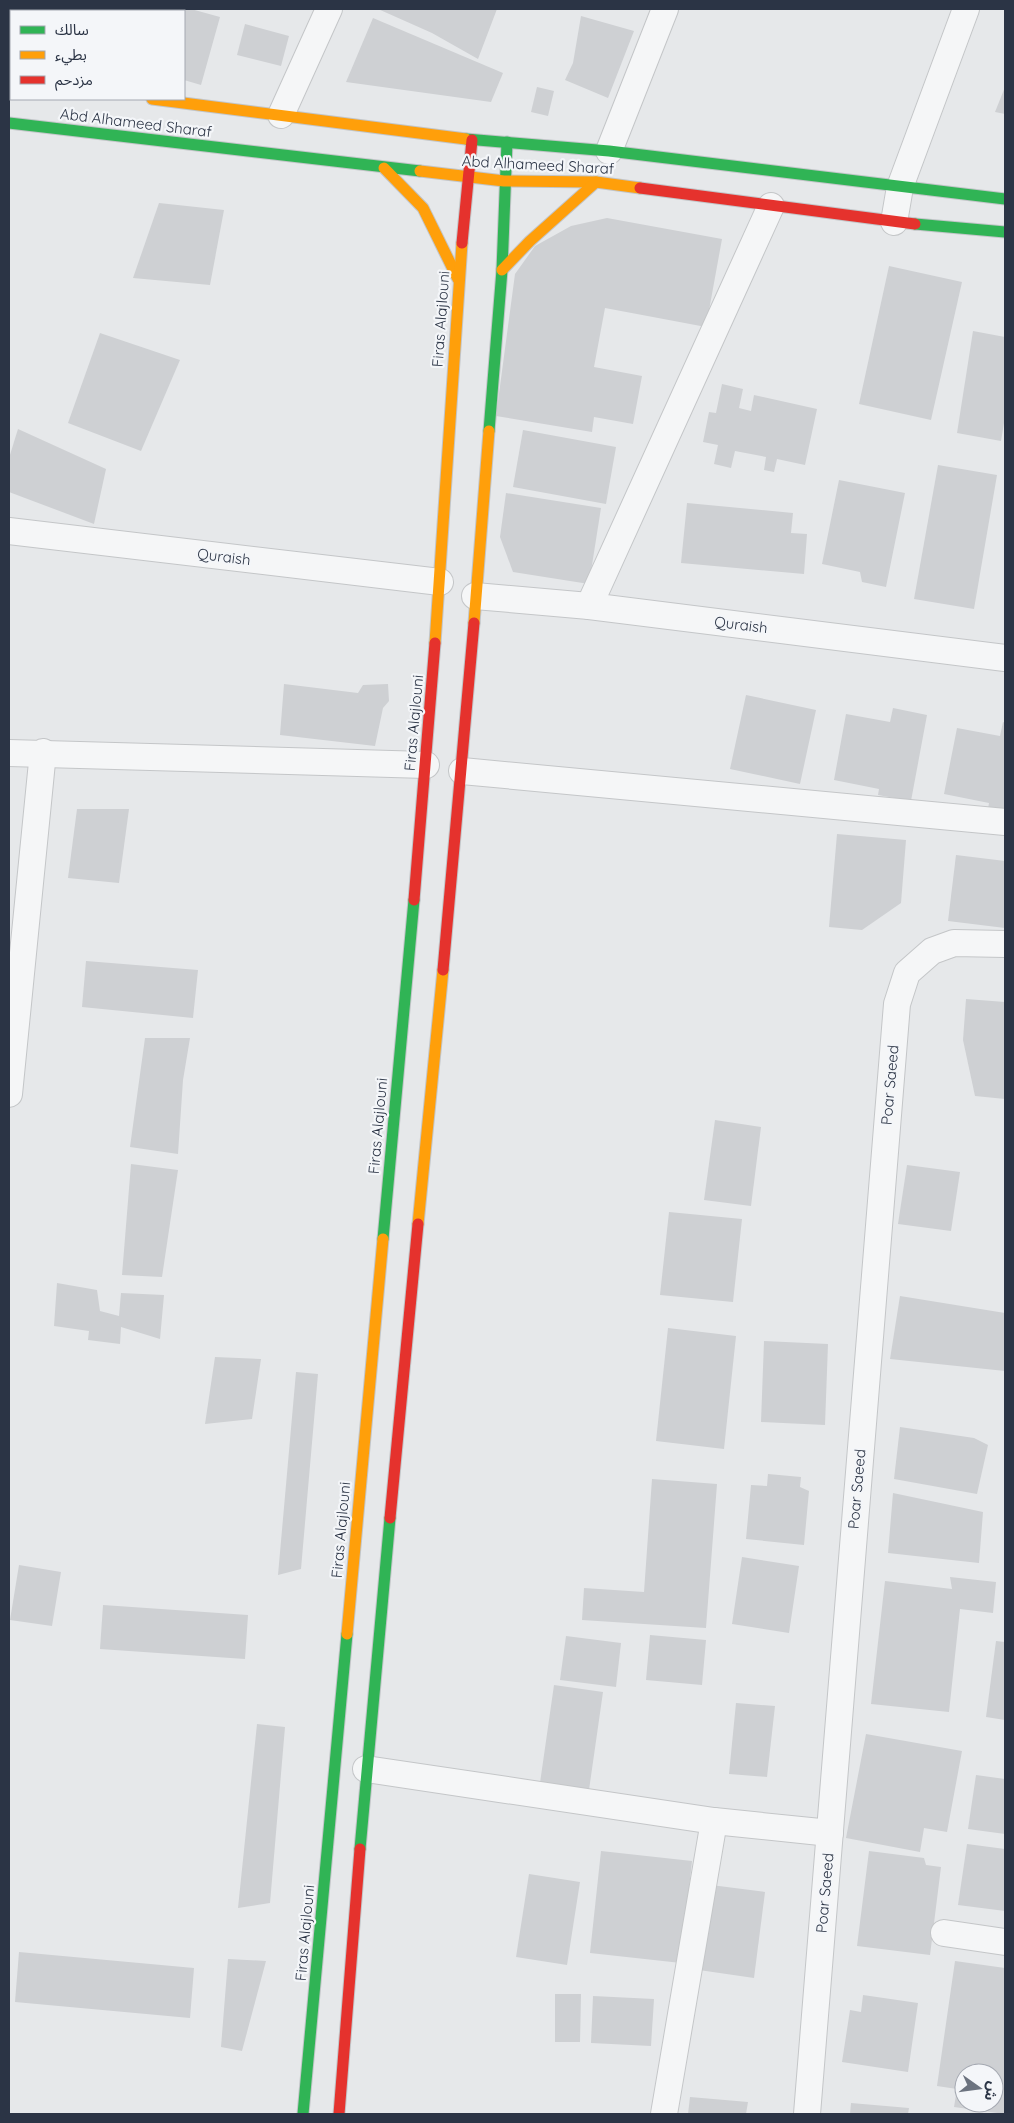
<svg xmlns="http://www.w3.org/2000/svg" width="1014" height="2123" font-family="Quicksand,'Noto Sans Arabic',sans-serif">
<rect width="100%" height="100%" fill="#e6e8ea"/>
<g fill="#ced0d3" fill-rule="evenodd">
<polygon points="33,9 139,9 137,11 32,11"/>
<polygon points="172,9 191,9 220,17 201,85 184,80 184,11 171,11"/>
<polygon points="378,9 497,9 478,59 432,33"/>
<polygon points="581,16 634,31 608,98 565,80 573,63"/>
<polygon points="373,18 503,73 491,102 346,82"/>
<polygon points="245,24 289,36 281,66 237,55"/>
<polygon points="537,87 554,91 548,116 531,112"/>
<polygon points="1005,87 1005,114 995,112"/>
<polygon points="159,203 224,210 210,285 133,278"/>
<polygon points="607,218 722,239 706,327 605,308 594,367 642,376 633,424 594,417 592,432 496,416 515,274 535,246 571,226"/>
<polygon points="889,266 962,282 931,420 859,404"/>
<polygon points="973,331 1005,337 1005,417 1001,441 957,433"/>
<polygon points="100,333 180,360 141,451 68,423"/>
<polygon points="722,384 743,389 739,408 751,411 754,395 817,409 805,465 777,459 774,472 764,470 766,457 735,451 731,468 714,464 718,445 703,442 709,412 716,413"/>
<polygon points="18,429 106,469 94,524 9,492 9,458"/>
<polygon points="523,430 616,447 606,504 513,487"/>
<polygon points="938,465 997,475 974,609 914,599"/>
<polygon points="839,480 905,493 886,587 862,582 860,572 822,564"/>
<polygon points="506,493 601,508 589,584 513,572 500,537"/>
<polygon points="687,503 793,513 791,533 807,534 804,574 681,563"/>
<polygon points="284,684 358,693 363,685 388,684 389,701 383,708 375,746 280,735"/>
<polygon points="746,695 816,710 800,784 730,769"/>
<polygon points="893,708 927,715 911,801 878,795 879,789 834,780 846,714 890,722"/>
<polygon points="1003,722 1005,723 1005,812 988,809 989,803 944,794 957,728 1000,736"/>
<polygon points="77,809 129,809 119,883 68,878"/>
<polygon points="837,834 906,840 901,903 862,930 829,927"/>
<polygon points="956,855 1005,861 1005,928 948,921"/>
<polygon points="86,961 198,970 193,1018 82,1007"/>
<polygon points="966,999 1005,1002 1005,1099 975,1096 963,1040"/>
<polygon points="145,1038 190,1038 183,1080 178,1154 130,1147"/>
<polygon points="715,1120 761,1127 751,1206 704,1200"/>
<polygon points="131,1164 178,1170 162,1277 122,1275"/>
<polygon points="907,1165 960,1172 951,1231 898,1224"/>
<polygon points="669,1212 742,1219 733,1302 660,1295"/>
<polygon points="57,1283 97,1290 100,1311 119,1316 121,1293 164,1295 160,1339 121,1327 120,1344 88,1340 89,1331 54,1326"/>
<polygon points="900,1296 1005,1313 1005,1371 890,1359"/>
<polygon points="668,1328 736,1336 724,1449 656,1441"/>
<polygon points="764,1341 828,1344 825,1425 761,1422"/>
<polygon points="215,1357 261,1359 252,1419 205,1424"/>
<polygon points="296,1372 318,1374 301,1569 278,1575"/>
<polygon points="900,1427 974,1438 988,1445 977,1494 894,1479"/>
<polygon points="768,1474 801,1477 800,1487 809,1491 804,1545 746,1539 751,1485 767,1486"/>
<polygon points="652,1479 717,1484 706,1628 582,1620 584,1588 644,1592"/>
<polygon points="893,1493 983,1512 979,1563 888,1553"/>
<polygon points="742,1557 799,1566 789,1633 732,1624"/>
<polygon points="19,1565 61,1572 52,1626 10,1620"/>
<polygon points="950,1577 996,1582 993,1613 960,1609 949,1712 871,1704 885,1581 952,1589"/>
<polygon points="103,1605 248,1615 245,1659 100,1649"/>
<polygon points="650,1635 706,1640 702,1685 646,1680"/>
<polygon points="566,1636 621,1643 616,1687 560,1680"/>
<polygon points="996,1641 1005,1642 1005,1720 986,1717"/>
<polygon points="554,1685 603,1692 589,1790 540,1783"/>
<polygon points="736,1703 775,1706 767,1777 729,1774"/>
<polygon points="257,1724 285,1727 270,1903 238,1908"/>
<polygon points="866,1734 962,1751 947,1832 924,1828 920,1852 846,1838"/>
<polygon points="976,1775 1005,1779 1005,1834 968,1829"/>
<polygon points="967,1844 1005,1849 1005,1911 958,1905"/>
<polygon points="601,1851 692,1861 681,1963 590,1953"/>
<polygon points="869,1851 924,1858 926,1865 941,1867 930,1955 857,1946"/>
<polygon points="529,1874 580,1882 567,1965 516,1957"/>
<polygon points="711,1885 765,1892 754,1978 699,1970"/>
<polygon points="19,1952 194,1968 190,2018 15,2002"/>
<polygon points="228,1959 266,1961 242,2051 221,2047"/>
<path d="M955 1961 1005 1968V2114L954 2107 957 2089 937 2086ZM964 2073H994V2103H964Z"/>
<polygon points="555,1994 581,1994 580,2042 555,2042"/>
<polygon points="863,1995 918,2003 908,2072 842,2062 850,2010 861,2012"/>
<polygon points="593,1996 654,1999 651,2046 591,2043"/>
<polygon points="690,2097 748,2102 746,2114 688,2114"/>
<polygon points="851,2103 909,2108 908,2114 850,2114"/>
</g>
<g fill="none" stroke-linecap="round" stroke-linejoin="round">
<defs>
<g id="street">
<polyline points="281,115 329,9"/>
<polyline points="609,151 665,9"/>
<polyline points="894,222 900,187 966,9"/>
<polyline points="9,531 440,582"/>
<polyline points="475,596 589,606 1005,658"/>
<polyline points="589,606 771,206"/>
<polyline points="9,753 426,765"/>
<polyline points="462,771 1005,822"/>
<polyline points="9,1094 43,752"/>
<polyline points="366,1769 714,1821 830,1833"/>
<polyline points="944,1933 1005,1942"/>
<polyline points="664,2114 714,1821"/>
<polyline points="807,2114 897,1004 907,973 932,951 954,943 1005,944"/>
</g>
<g id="fast">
<polyline points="9,123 420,171"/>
<polyline points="466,139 609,151 1005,199"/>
<polyline points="915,224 1005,232"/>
<polyline points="489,431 502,270 507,142"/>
<polyline points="383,1239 414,900"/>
<polyline points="360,1849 390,1518"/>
<polyline points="303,2114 347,1634"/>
</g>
<g id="slow">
<polyline points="152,99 466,139"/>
<polyline points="384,168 423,208 458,279"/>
<polyline points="420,171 504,181 596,182 640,188"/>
<polyline points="502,270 530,241 596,182"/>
<polyline points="474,623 489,431"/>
<polyline points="435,643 462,243"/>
<polyline points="418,1224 443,970"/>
<polyline points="347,1634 383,1239"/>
</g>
<g id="jam">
<polyline points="9,81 11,81"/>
<polyline points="640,188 915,224"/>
<polyline points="462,243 472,140"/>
<polyline points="414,900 435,643"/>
<polyline points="443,970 474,623"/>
<polyline points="390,1518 418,1224"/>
<polyline points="339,2114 360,1849"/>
</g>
</defs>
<use href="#street" stroke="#c4c6c8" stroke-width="28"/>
<use href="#fast" stroke="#c2c5c8" stroke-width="13"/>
<use href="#slow" stroke="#c2c5c8" stroke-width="13"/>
<use href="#jam" stroke="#c2c5c8" stroke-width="13"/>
<use href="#street" stroke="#f5f6f7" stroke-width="26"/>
<use href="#fast" stroke="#30b455" stroke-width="11"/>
<use href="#slow" stroke="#ff9f0a" stroke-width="11"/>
<use href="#jam" stroke="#e5322d" stroke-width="11"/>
</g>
<g text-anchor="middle" stroke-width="4.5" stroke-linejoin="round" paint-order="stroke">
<g font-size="15" fill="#2b3445" stroke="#f4f6f9">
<text transform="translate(136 123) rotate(7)" y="5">Abd Alhameed Sharaf</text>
<text transform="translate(538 165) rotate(3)" y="5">Abd Alhameed Sharaf</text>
<text transform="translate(441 319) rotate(-86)" y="5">Firas Alajlouni</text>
<text transform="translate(224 557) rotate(7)" y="5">Quraish</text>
<text transform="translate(741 625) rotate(7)" y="5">Quraish</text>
<text transform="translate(414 723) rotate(-85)" y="5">Firas Alajlouni</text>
<text transform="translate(890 1085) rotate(-85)" y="5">Poar Saeed</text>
<text transform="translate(378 1126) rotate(-85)" y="5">Firas Alajlouni</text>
<text transform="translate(857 1489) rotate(-85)" y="5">Poar Saeed</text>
<text transform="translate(341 1530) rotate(-85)" y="5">Firas Alajlouni</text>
<text transform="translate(825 1893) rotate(-85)" y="5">Poar Saeed</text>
<text transform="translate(305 1933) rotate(-85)" y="5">Firas Alajlouni</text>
</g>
</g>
<rect width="1014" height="2123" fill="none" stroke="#2b3445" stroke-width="20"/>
<rect x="10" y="10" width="175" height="90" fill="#f4f6f9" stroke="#a4a8b1"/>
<rect x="20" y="26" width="25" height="8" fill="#30b455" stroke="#a4a8b1"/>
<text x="55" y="35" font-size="15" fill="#2b3445">سالك</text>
<rect x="20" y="51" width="25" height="8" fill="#ff9f0a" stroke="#a4a8b1"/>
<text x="55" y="60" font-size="15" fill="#2b3445">بطيء</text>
<rect x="20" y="76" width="25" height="8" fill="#e5322d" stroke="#a4a8b1"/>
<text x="55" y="85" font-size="15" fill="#2b3445">مزدحم</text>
<g transform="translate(979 2088) rotate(104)"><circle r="24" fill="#f4f6f9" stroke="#a4a8b1"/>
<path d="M0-4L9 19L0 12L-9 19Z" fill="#6c737f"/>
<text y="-8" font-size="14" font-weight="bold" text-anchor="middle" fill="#2b3445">ش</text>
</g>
</svg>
